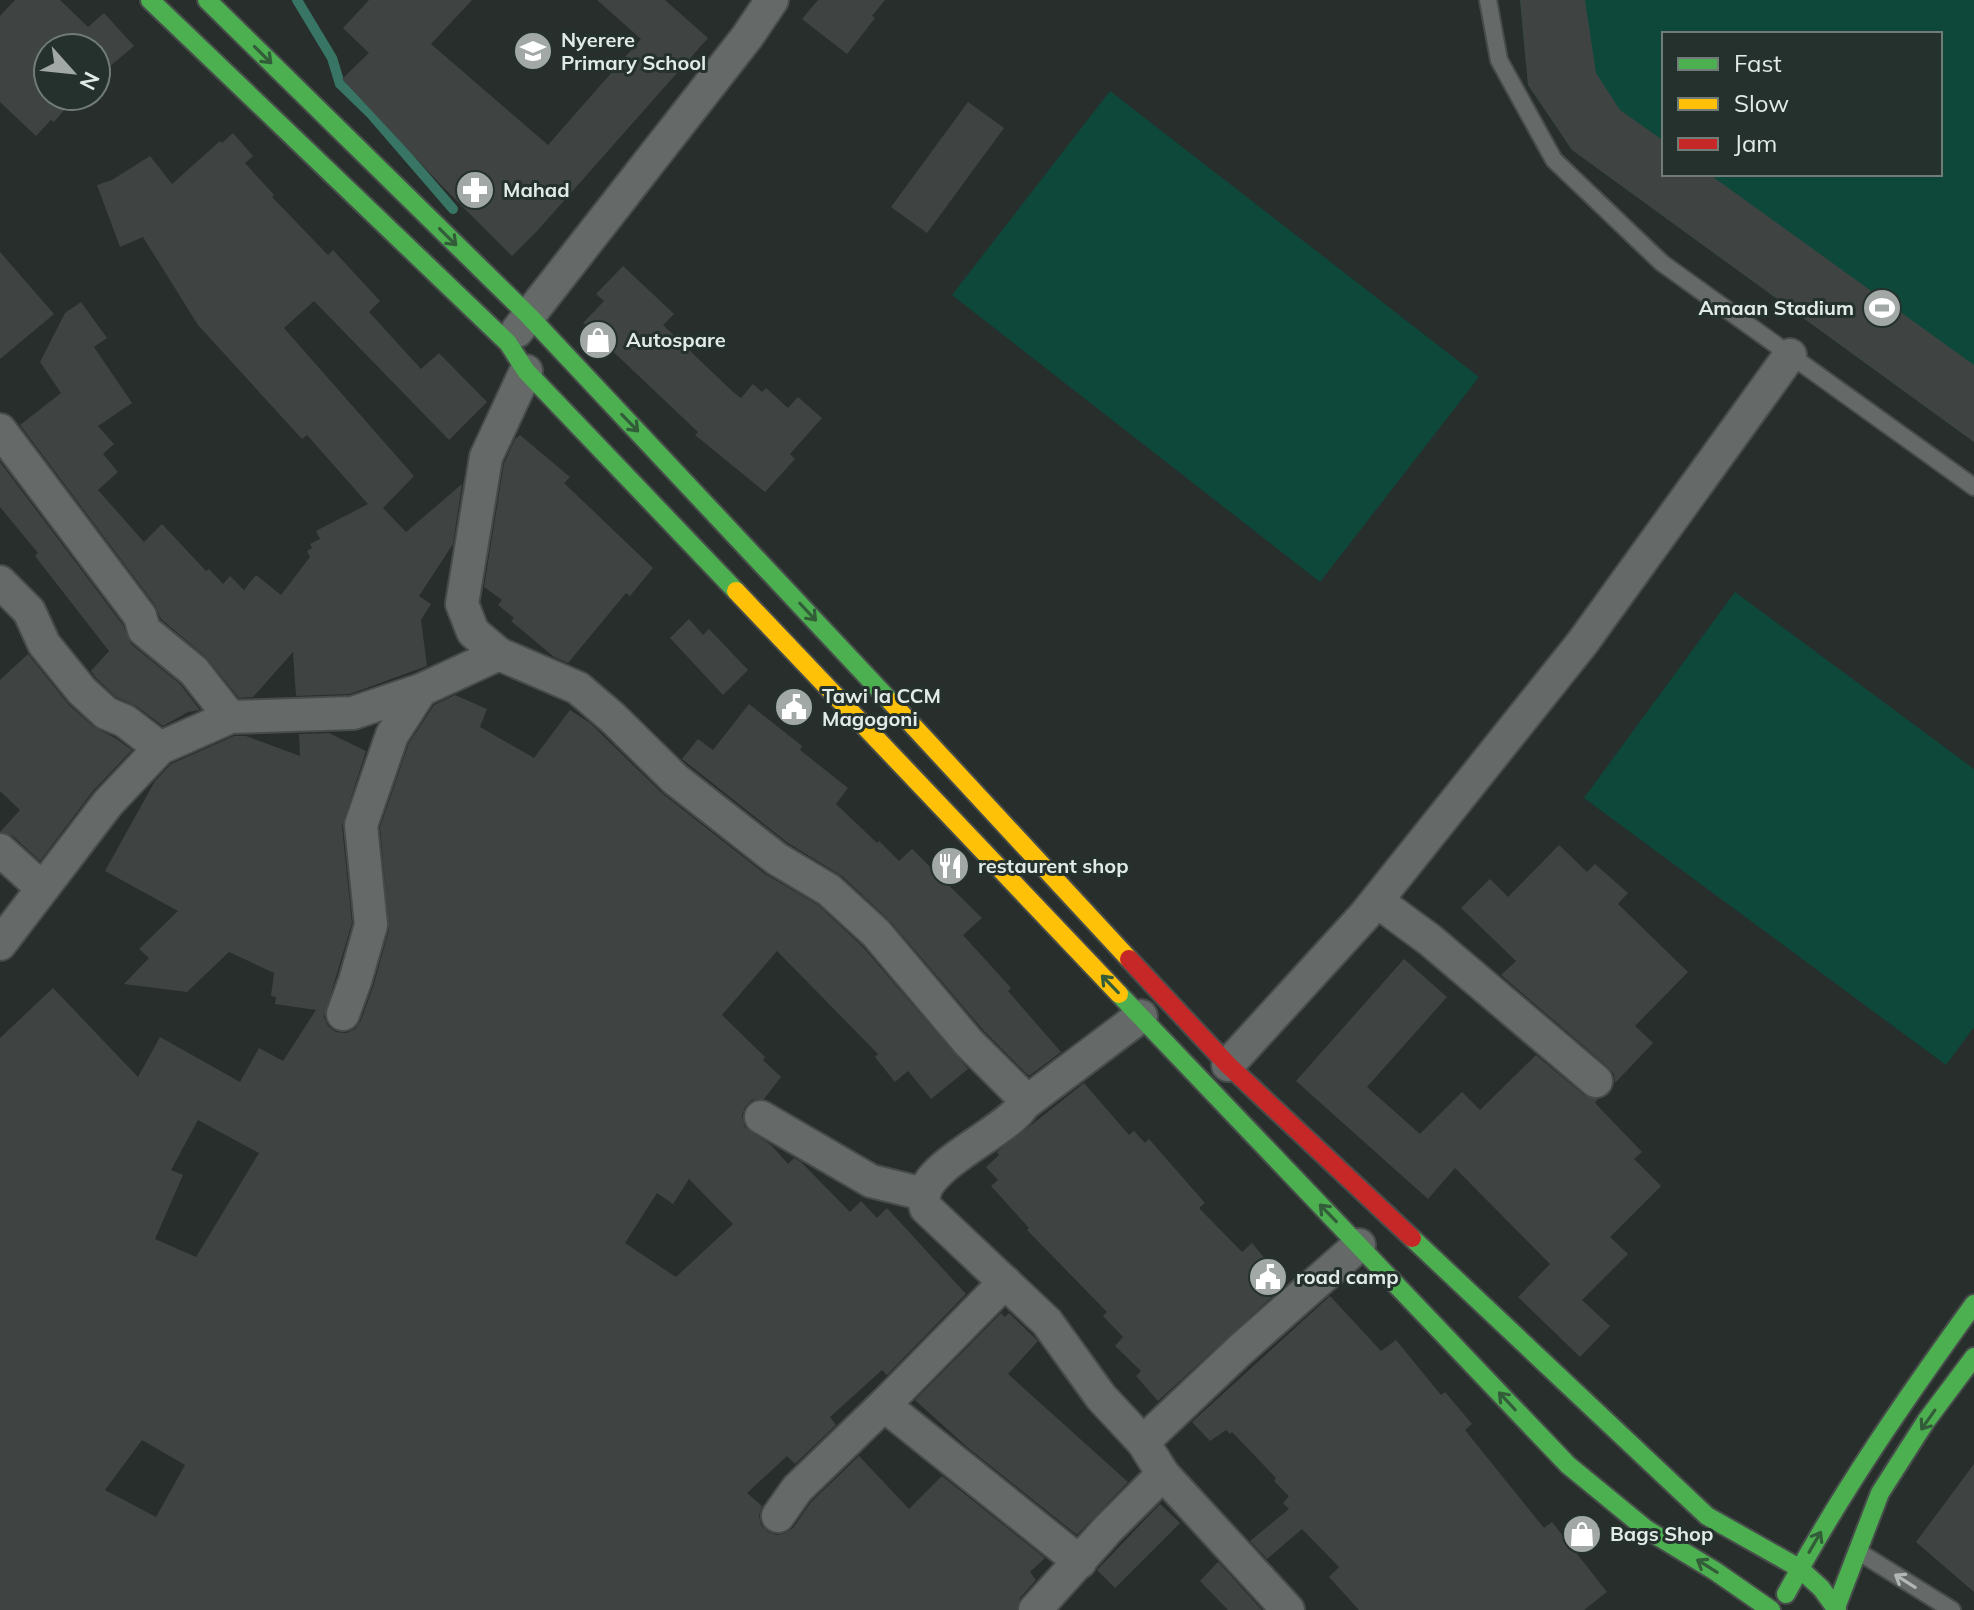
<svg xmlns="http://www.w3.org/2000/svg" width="1974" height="1610" font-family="Mulish,sans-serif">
<rect width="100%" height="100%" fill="#282e2c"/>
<g fill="#0d483b" fill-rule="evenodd">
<path d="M1520 0H1974V442L1572 150 1528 85ZM1664 34H1940V174H1664Z"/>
<polygon points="1110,91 1479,377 1320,582 952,295"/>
<polygon points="1735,592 1974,769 1974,1027 1946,1065 1584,798"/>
</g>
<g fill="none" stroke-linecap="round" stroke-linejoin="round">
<polyline stroke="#387564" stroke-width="10" points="297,0 332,58 340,84 371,114 453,209"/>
</g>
<g fill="#3f4442" fill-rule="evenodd">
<polygon points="15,0 60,0 88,27 104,13 134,46 96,78 96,48 48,48 48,96 76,96 54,122 51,120 36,136 0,102 0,16"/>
<polygon points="369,0 472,0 431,44 548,145 641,39 597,0 665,0 708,38 538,230 512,256 440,184 342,79 369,53 343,28"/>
<polygon points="818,0 885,0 872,16 875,18 847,54 802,19"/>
<polygon points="1520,0 1585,0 1596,73 1620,110 1664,141 1664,174 1709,174 1974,365 1974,442 1572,150 1528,85"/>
<polygon points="968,102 1004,128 927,233 891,207"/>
<polygon points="233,133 253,156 245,163 274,195 272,197 328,255 333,250 380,301 369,312 421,369 439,353 487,402 449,440 314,301 284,328 414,476 383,508 406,532 462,484 453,544 419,596 431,604 421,620 427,666 350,694 296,696 293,652 253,697 239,698 206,657 161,619 155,605 20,425 61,393 40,362 65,313 81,302 107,338 94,347 132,403 98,426 114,444 103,454 118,472 98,490 144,542 162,524 206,571 209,569 223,584 230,576 244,590 256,575 281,595 310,557 307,551 312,548 310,544 320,539 316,531 368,504 307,435 302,439 198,325 143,237 120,247 97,185 112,180 150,156 172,184 220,141 222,143"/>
<polygon points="0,252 54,314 0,359"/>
<polygon points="623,266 674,314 663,325 733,392 741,398 753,384 762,392 766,388 788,408 798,397 822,418 790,454 795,459 765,492 695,435 698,432 583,323 604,301 596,294"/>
<polygon points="520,435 570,477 564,483 653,568 630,596 626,593 568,663 554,657 511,621 514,618 498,605 502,600 484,587 504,463 515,439"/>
<polygon points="0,462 123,625 131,644 180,684 200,710 188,712 163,726 136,706 116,697 96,678 91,671 109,651 35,556 38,553 0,507"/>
<polygon points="689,619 703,635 709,629 748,670 723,695 670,638"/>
<polygon points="28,654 69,705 94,727 115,738 132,750 93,791 40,861 13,836 0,832 20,810 0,791 0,680"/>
<path d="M455 695 487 709 480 727 534 758 570 710 590 723 663 794 765 874 818 905 862 946 968 1069 931 1099 908 1071 895 1082 875 1057 878 1054 777 951 722 1015 765 1057 763 1060 781 1077 764 1099 752 1100 745 1107 742 1116 745 1127 771 1145 788 1164 794 1158 801 1162 850 1212 861 1201 877 1218 887 1208 966 1294 887 1375 882 1370 830 1417 836 1425 795 1464 787 1456 747 1493 762 1506 759 1515 761 1525 768 1532 777 1535 785 1533 793 1528 811 1502 859 1456 909 1509 942 1476 1045 1558 1030 1572 1036 1580 1020 1598 1017 1610H0V1038L53 988 138 1077 160 1037 240 1082 259 1048 283 1061 316 1010 275 1004 276 997 271 996 274 973 229 952 187 992 124 984 149 958 139 949 178 911 105 871 155 781 171 764 234 736H246L300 756 299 734 329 733 366 751 342 826 352 923 324 1017 328 1026 336 1032 346 1033 355 1029 361 1020 373 987 389 930 380 827 409 743 434 705ZM198 1120 259 1153 196 1257 155 1239 183 1175 171 1170ZM689 1179 733 1224 676 1277 625 1243 657 1193 673 1204ZM142 1440 185 1465 156 1517 105 1490Z"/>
<polygon points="749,704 802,746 800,750 848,788 836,804 877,843 879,841 899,861 912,849 982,918 963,935 1011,988 1008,991 1061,1052 1029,1076 983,1030 890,921 842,876 788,843 682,759 698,739 713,750"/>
<polygon points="1559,845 1587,872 1595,864 1628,893 1618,904 1688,972 1635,1026 1653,1043 1615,1083 1614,1074 1608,1067 1501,975 1516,961 1461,908 1490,879 1508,897"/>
<polygon points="1404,959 1447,997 1367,1087 1420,1134 1462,1092 1480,1110 1536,1055 1584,1095 1598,1099 1595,1103 1642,1152 1634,1159 1661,1186 1610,1237 1628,1254 1582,1300 1610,1326 1580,1357 1518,1297 1550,1264 1455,1168 1428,1199 1296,1081"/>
<polygon points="1084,1083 1129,1135 1134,1131 1145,1143 1149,1139 1205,1203 1199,1208 1242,1252 1252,1243 1286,1284 1158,1401 1136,1376 1141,1371 1115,1346 1123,1337 1103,1316 1107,1312 1027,1230 1029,1228 991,1186 998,1180 986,1167 999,1155 997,1152"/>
<polygon points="1330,1296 1381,1351 1396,1340 1441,1395 1445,1392 1472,1424 1465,1430 1544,1528 1552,1522 1607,1592 1584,1610 1359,1610 1329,1577 1339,1567 1302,1529 1267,1559 1250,1541 1289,1509 1283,1503 1289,1496 1274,1481 1276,1478 1232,1432 1230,1434 1226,1430 1210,1441 1192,1422"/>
<polygon points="1001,1313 1005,1317 1009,1313 1038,1341 1008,1374 1128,1482 1077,1535 967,1447 915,1400"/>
<polygon points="1974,1464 1974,1592 1916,1542"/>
<polygon points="1160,1504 1180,1523 1115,1588 1097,1570"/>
<polygon points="1218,1562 1221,1565 1262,1610 1228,1610 1200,1581"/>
</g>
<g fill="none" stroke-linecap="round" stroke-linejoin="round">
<defs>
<g id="lane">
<polyline points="1488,0 1499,60 1554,160 1662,263 1974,487"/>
<polyline points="1859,1552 1952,1610"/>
</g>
<g id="street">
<polyline points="517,331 747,37 772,0"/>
<path d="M526 371 486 457 462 604 473 632 499 654 578 688 613 718 675 779 777 859 829 890 876 933 969 1043 1021 1095 1024 1104C1008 1131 929 1163 924 1195 923 1199 925 1203 926 1208L1047 1322 1101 1397 1143 1442"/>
<polyline points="0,430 140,616 144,630 194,671 230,717"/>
<polyline points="0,582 29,611 44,644 82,691 106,713 125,721 160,748"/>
<polyline points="0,850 42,888"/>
<polyline points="1377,901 1430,940 1596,1081"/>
<polyline points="0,944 108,803 160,748 230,717 353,713 421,690"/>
<polyline points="343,1014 355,981 371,925 361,825 392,735 421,690 499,654"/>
<polyline points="1228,1065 1365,915 1583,642 1790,355"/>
<polyline points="1024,1104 1141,1016"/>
<polyline points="761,1117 871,1181 924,1194"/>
<polyline points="884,1405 1005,1282"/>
<polyline points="778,1516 797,1489 884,1405 1080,1562"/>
<polyline points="1035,1610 1108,1529 1163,1474"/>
<polyline points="1288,1610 1163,1474 1143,1442 1240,1350 1359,1245"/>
</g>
<g id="fast">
<polyline points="150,0 508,343 526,371 736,591"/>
<polyline points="207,0 529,316 891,702"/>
<polyline points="1119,994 1568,1465 1646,1529 1715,1571 1771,1610"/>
<polyline points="1412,1238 1707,1516 1799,1568 1821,1588 1837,1610"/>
<path d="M1786 1594C1841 1492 1906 1398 1974 1304"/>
<polyline points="1835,1610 1880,1493 1926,1421 1974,1357"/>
</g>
<g id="slow">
<polyline points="736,591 1119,994"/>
<polyline points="891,702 1129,959"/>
</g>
<polyline id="jam" points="1129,959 1228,1065 1412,1238"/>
</defs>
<use href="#lane" stroke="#474c4b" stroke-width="20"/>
<use href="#street" stroke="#474c4b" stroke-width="36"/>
<use href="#fast" stroke="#474c4b" stroke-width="22"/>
<use href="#slow" stroke="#474c4b" stroke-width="22"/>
<use href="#jam" stroke="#474c4b" stroke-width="22"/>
<use href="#lane" stroke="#656a68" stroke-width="16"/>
<use href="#street" stroke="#656a68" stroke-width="32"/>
<use href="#fast" stroke="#4caf50" stroke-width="18"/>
<use href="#slow" stroke="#ffc107" stroke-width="18"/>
<use href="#jam" stroke="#c62828" stroke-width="18"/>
</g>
<defs><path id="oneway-shaft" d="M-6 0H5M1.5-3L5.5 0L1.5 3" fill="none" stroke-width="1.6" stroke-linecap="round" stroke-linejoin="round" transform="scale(2)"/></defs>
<g stroke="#335d39">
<use href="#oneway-shaft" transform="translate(263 55) rotate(45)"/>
<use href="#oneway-shaft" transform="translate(448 237) rotate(45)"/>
<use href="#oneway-shaft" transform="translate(630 423) rotate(46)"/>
<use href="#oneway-shaft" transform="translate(808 612) rotate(47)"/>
<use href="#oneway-shaft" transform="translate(1110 984) rotate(-134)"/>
<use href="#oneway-shaft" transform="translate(1328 1213) rotate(-134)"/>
<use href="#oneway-shaft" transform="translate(1507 1401) rotate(-133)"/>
<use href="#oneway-shaft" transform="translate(1928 1420) rotate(125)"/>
<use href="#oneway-shaft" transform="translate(1815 1542) rotate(-60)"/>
<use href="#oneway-shaft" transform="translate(1707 1566) rotate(-148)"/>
</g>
<use stroke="#b0b7b4" href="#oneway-shaft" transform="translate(1905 1581) rotate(-148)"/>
<defs>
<symbol id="school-disc" viewBox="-11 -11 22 22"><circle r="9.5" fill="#a1a8a6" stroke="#25312d"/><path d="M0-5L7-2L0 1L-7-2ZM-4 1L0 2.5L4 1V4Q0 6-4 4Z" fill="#fff"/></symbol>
<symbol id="pharmacy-disc" viewBox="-11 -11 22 22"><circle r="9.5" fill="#a1a8a6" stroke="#25312d"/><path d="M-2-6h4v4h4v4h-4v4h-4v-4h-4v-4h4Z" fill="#fff"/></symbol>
<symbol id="stadium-disc" viewBox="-11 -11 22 22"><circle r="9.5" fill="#a1a8a6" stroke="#25312d"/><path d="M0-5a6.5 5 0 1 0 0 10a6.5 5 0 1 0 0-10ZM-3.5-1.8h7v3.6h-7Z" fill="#fff"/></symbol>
<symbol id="shop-disc" viewBox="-11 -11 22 22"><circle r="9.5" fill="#a1a8a6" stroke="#25312d"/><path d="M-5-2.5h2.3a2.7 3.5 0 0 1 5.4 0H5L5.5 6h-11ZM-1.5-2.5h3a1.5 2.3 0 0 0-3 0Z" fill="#fff"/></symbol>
<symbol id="civic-disc" viewBox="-11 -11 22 22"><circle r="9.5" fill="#a1a8a6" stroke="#25312d"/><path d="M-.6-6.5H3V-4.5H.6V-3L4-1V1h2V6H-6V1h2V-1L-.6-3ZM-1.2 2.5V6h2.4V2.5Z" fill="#fff"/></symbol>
<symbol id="restaurant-disc" viewBox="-11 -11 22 22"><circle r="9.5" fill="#a1a8a6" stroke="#25312d"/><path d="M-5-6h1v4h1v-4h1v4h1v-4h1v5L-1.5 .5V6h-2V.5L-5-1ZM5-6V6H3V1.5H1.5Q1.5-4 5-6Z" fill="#fff"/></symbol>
</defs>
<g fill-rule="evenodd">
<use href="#school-disc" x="511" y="29" width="44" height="44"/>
<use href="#pharmacy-disc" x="453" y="168" width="44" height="44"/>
<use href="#stadium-disc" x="1860" y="286" width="44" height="44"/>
<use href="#shop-disc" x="576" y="318" width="44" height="44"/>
<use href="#civic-disc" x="772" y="685" width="44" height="44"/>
<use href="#restaurant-disc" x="928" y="844" width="44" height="44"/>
<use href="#civic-disc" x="1246" y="1255" width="44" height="44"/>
<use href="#shop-disc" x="1560" y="1512" width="44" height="44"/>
</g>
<g text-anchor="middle" stroke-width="6" stroke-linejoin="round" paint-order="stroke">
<g font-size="20" font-weight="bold" fill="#e2eae7" stroke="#25312d" text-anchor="start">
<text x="561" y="47">Nyerere<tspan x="561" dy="23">Primary School</tspan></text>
<text x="503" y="197">Mahad</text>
<text x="1854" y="315" text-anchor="end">Amaan Stadium</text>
<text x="626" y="347">Autospare</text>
<text x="822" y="703">Tawi la CCM<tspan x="822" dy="23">Magogoni</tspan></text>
<text x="978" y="873">restaurent shop</text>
<text x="1296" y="1284">road camp</text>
<text x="1610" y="1541">Bags Shop</text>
</g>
</g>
<rect x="1662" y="32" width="280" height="144" fill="#25312d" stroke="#717b77" stroke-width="2"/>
<rect x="1678" y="58" width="40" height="12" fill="#4caf50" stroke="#717b77" stroke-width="2"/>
<text x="1734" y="72" font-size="24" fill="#e2eae7">Fast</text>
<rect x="1678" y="98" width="40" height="12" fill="#ffc107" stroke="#717b77" stroke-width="2"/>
<text x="1734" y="112" font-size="24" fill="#e2eae7">Slow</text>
<rect x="1678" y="138" width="40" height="12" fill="#c62828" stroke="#717b77" stroke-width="2"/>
<text x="1734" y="152" font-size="24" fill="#e2eae7">Jam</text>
<g transform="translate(72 72) rotate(117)"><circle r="38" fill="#25312d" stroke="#717b77" stroke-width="2"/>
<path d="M0-6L14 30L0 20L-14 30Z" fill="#a1a8a6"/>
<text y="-12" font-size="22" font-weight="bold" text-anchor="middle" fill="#e2eae7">N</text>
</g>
</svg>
